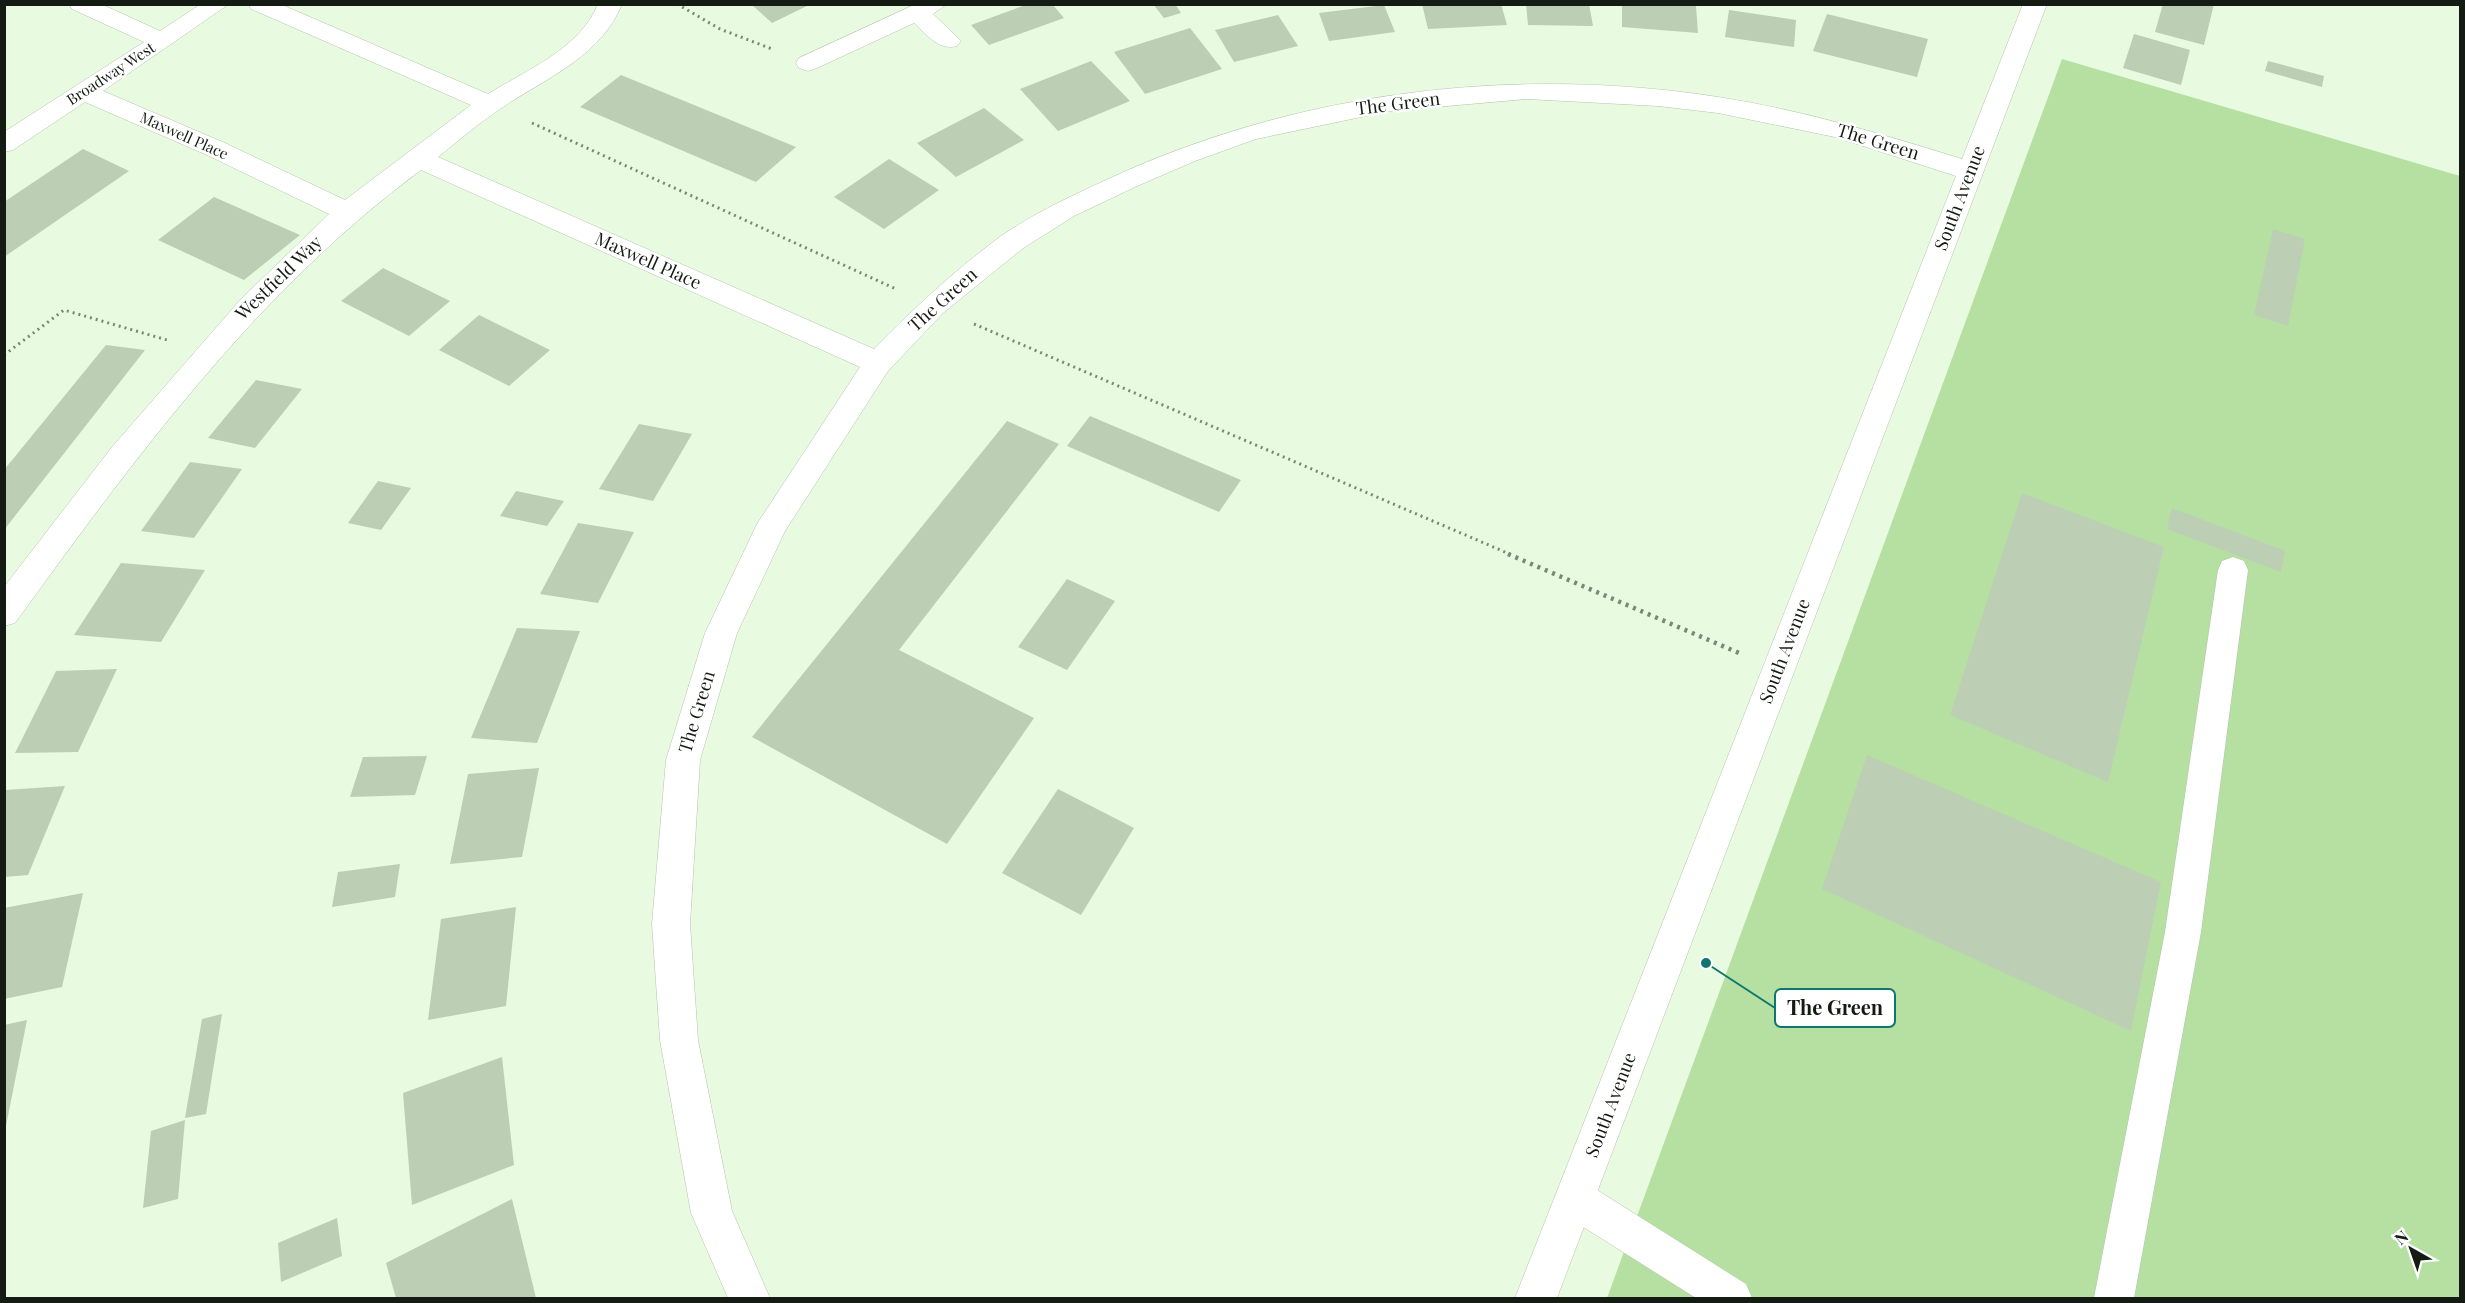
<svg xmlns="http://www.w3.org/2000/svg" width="2465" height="1303" font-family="'Playfair Display',serif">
<rect width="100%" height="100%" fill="#e8fbe1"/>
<polygon fill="#b5e0a2" points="2062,59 2460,176 2460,1298 1607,1298"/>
<g fill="#bcceb4">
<polygon points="751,4 811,4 772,23"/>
<polygon points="1028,4 1052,4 1064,18 989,45 971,25"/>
<polygon points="1153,4 1175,4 1181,13 1164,18"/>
<polygon points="1422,4 1501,4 1507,25 1428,29"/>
<polygon points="1526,4 1589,4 1593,26 1528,25"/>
<polygon points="1622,4 1696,6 1698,33 1622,27"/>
<polygon points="2163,4 2214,4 2204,45 2155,32"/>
<polygon points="1384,5 1395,32 1329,41 1319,13"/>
<polygon points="1729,10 1796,20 1794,47 1725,37"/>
<polygon points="1827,14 1928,39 1917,77 1813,51"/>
<polygon points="1278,15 1298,46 1234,62 1215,30"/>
<polygon points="1190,28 1222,69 1145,94 1114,52"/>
<polygon points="2134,34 2190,50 2181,85 2123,68"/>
<polygon points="1091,61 1130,101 1058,131 1020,89"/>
<polygon points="2268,61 2324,76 2322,87 2265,71"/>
<polygon points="621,75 796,147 756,182 580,107"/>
<polygon points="984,108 1024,140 956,177 917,143"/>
<polygon points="83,149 129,171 4,257 4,202"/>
<polygon points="889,159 939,190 884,229 834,197"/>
<polygon points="214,197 300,235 244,280 158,240"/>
<polygon points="2273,229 2305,239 2288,326 2254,315"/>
<polygon points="383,268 450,301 409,336 341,301"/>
<polygon points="479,315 550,350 509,386 439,350"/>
<polygon points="106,345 145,350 4,530 4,470"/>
<polygon points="256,380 302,389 255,448 208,438"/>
<polygon points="1090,416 1241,480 1219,512 1067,446"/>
<polygon points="1007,421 1059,444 899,650 1034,718 947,844 752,737"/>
<polygon points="639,424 692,434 653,501 599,489"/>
<polygon points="190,462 242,469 194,538 141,531"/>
<polygon points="378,481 411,488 381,530 348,523"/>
<polygon points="516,491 564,501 547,526 500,516"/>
<polygon points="2022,493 2164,547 2108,782 1950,715"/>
<polygon points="2172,508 2285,551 2281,572 2167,529"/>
<polygon points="578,523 634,532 598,603 540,594"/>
<polygon points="121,563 205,570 161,642 74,635"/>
<polygon points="1067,579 1115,601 1067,670 1018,647"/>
<polygon points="517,628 580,631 537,743 471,738"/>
<polygon points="117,669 78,752 15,753 56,671"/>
<polygon points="1867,755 2161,882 2131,1031 1822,889"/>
<polygon points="427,756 415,795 350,797 363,757"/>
<polygon points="539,768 522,857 450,864 468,774"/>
<polygon points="65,786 28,875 5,877 5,790"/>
<polygon points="1058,789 1134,828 1081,915 1002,873"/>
<polygon points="400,864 395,897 332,907 338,872"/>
<polygon points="83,893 62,987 4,999 4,908"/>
<polygon points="516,907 506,1006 428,1020 441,919"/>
<polygon points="222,1014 206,1114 185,1118 202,1019"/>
<polygon points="27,1020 6,1126 4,1126 4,1025"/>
<polygon points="502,1057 514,1165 412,1205 403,1093"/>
<polygon points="185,1120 178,1199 143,1208 151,1131"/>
<polygon points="512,1199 536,1298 396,1298 386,1263"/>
<polygon points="337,1218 342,1256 281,1282 278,1243"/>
</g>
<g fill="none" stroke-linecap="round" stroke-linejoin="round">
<defs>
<g id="service">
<polygon points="2233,557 2244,561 2248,570 2201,932 2134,1298 2094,1298 2165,932 2218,570 2222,561"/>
<polygon points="1575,1179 1589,1185 1746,1284 1752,1298 1696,1298 1561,1213 1555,1199 1561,1185"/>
</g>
<g id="minor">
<path d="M69 4H101L160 31 201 4H229L103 91 225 143 345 200 471 105 251 9 248 4H280L488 94C526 70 580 49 598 4H622C601 57 544 79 500 109 479 123 458 141 438 157L874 349C914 308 955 270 1001 236 1033 214 1069 197 1104 181 1293 92 1512 65 1718 97 1802 110 1882 134 1962 159L2023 4H2047L1557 1298H1515L1956 176 1835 137 1718 113 1658 106 1527 99 1390 111 1256 139 1195 161 1135 187 1074 216 1022 249 943 313 888 371 785 531 737 633 700 760 690 924 698 1040 732 1211 770 1298H728L691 1213 660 1040 652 924 666 760 705 633 757 524 860 367 421 170C256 292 135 458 15 623L4 626V587L112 447 241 299 329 214 207 155 85 102 13 150 4 152V132L144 42 72 9Z"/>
<path d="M916 4H947L933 14 961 41 957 46C939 51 927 35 914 23L817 68 808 71 799 68 796 63 799 58Z"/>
</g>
</defs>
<use href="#service" stroke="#b3c5ac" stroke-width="1"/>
<use href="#minor" stroke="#b3c5ac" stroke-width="1"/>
<g stroke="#7b8877" stroke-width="3" stroke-dasharray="2 4" stroke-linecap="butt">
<polyline points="677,4 720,29 772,49"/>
<polyline points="532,123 896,289"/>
<polyline points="974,324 1512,555"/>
<polyline points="4,355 64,310 167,340"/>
</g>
<polyline stroke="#7b8877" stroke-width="4.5" stroke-dasharray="3 5" stroke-linecap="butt" points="1508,554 1739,653"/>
<use href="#service" fill="#fff" fill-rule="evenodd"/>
<use href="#minor" fill="#fff" fill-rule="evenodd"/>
</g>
<g text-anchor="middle" stroke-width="5" stroke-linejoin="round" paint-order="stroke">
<g font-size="15" fill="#141b12" stroke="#fff">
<text transform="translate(111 74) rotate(-33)" y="5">Broadway West</text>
<text transform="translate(184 136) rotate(24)" y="5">Maxwell Place</text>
</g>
<g font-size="18" fill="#141b12" stroke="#fff">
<text transform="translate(1398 104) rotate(-7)" y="6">The Green</text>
<text transform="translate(1878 142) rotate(17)" y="6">The Green</text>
<text transform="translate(1960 198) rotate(-69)" y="6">South Avenue</text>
<text transform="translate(648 261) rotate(24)" y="6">Maxwell Place</text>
<text transform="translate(279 278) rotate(-44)" y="6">Westfield Way</text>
<text transform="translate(943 300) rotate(-42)" y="6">The Green</text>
<text transform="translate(1785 651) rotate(-69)" y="6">South Avenue</text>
<text transform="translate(697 712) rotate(-73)" y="6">The Green</text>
<text transform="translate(1611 1105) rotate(-69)" y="6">South Avenue</text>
</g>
</g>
<path fill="none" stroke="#0f766e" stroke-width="2" d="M1706 963L1775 1008"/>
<circle fill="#0f766e" stroke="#fff" stroke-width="2" cx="1706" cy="963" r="6"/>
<rect fill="#fff" stroke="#0f766e" stroke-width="2" x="1775" y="989" width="120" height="38" rx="6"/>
<g font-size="20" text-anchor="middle" font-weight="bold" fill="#141b12">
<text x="1835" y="1015">The Green</text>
</g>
<rect width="2465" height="1303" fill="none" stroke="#141b12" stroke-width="12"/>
<g transform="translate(2411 1249) rotate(320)" stroke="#ffffff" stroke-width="4.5" paint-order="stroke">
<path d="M0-4.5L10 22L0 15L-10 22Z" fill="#141b12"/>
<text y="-9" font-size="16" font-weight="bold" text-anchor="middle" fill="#141b12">N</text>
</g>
</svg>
